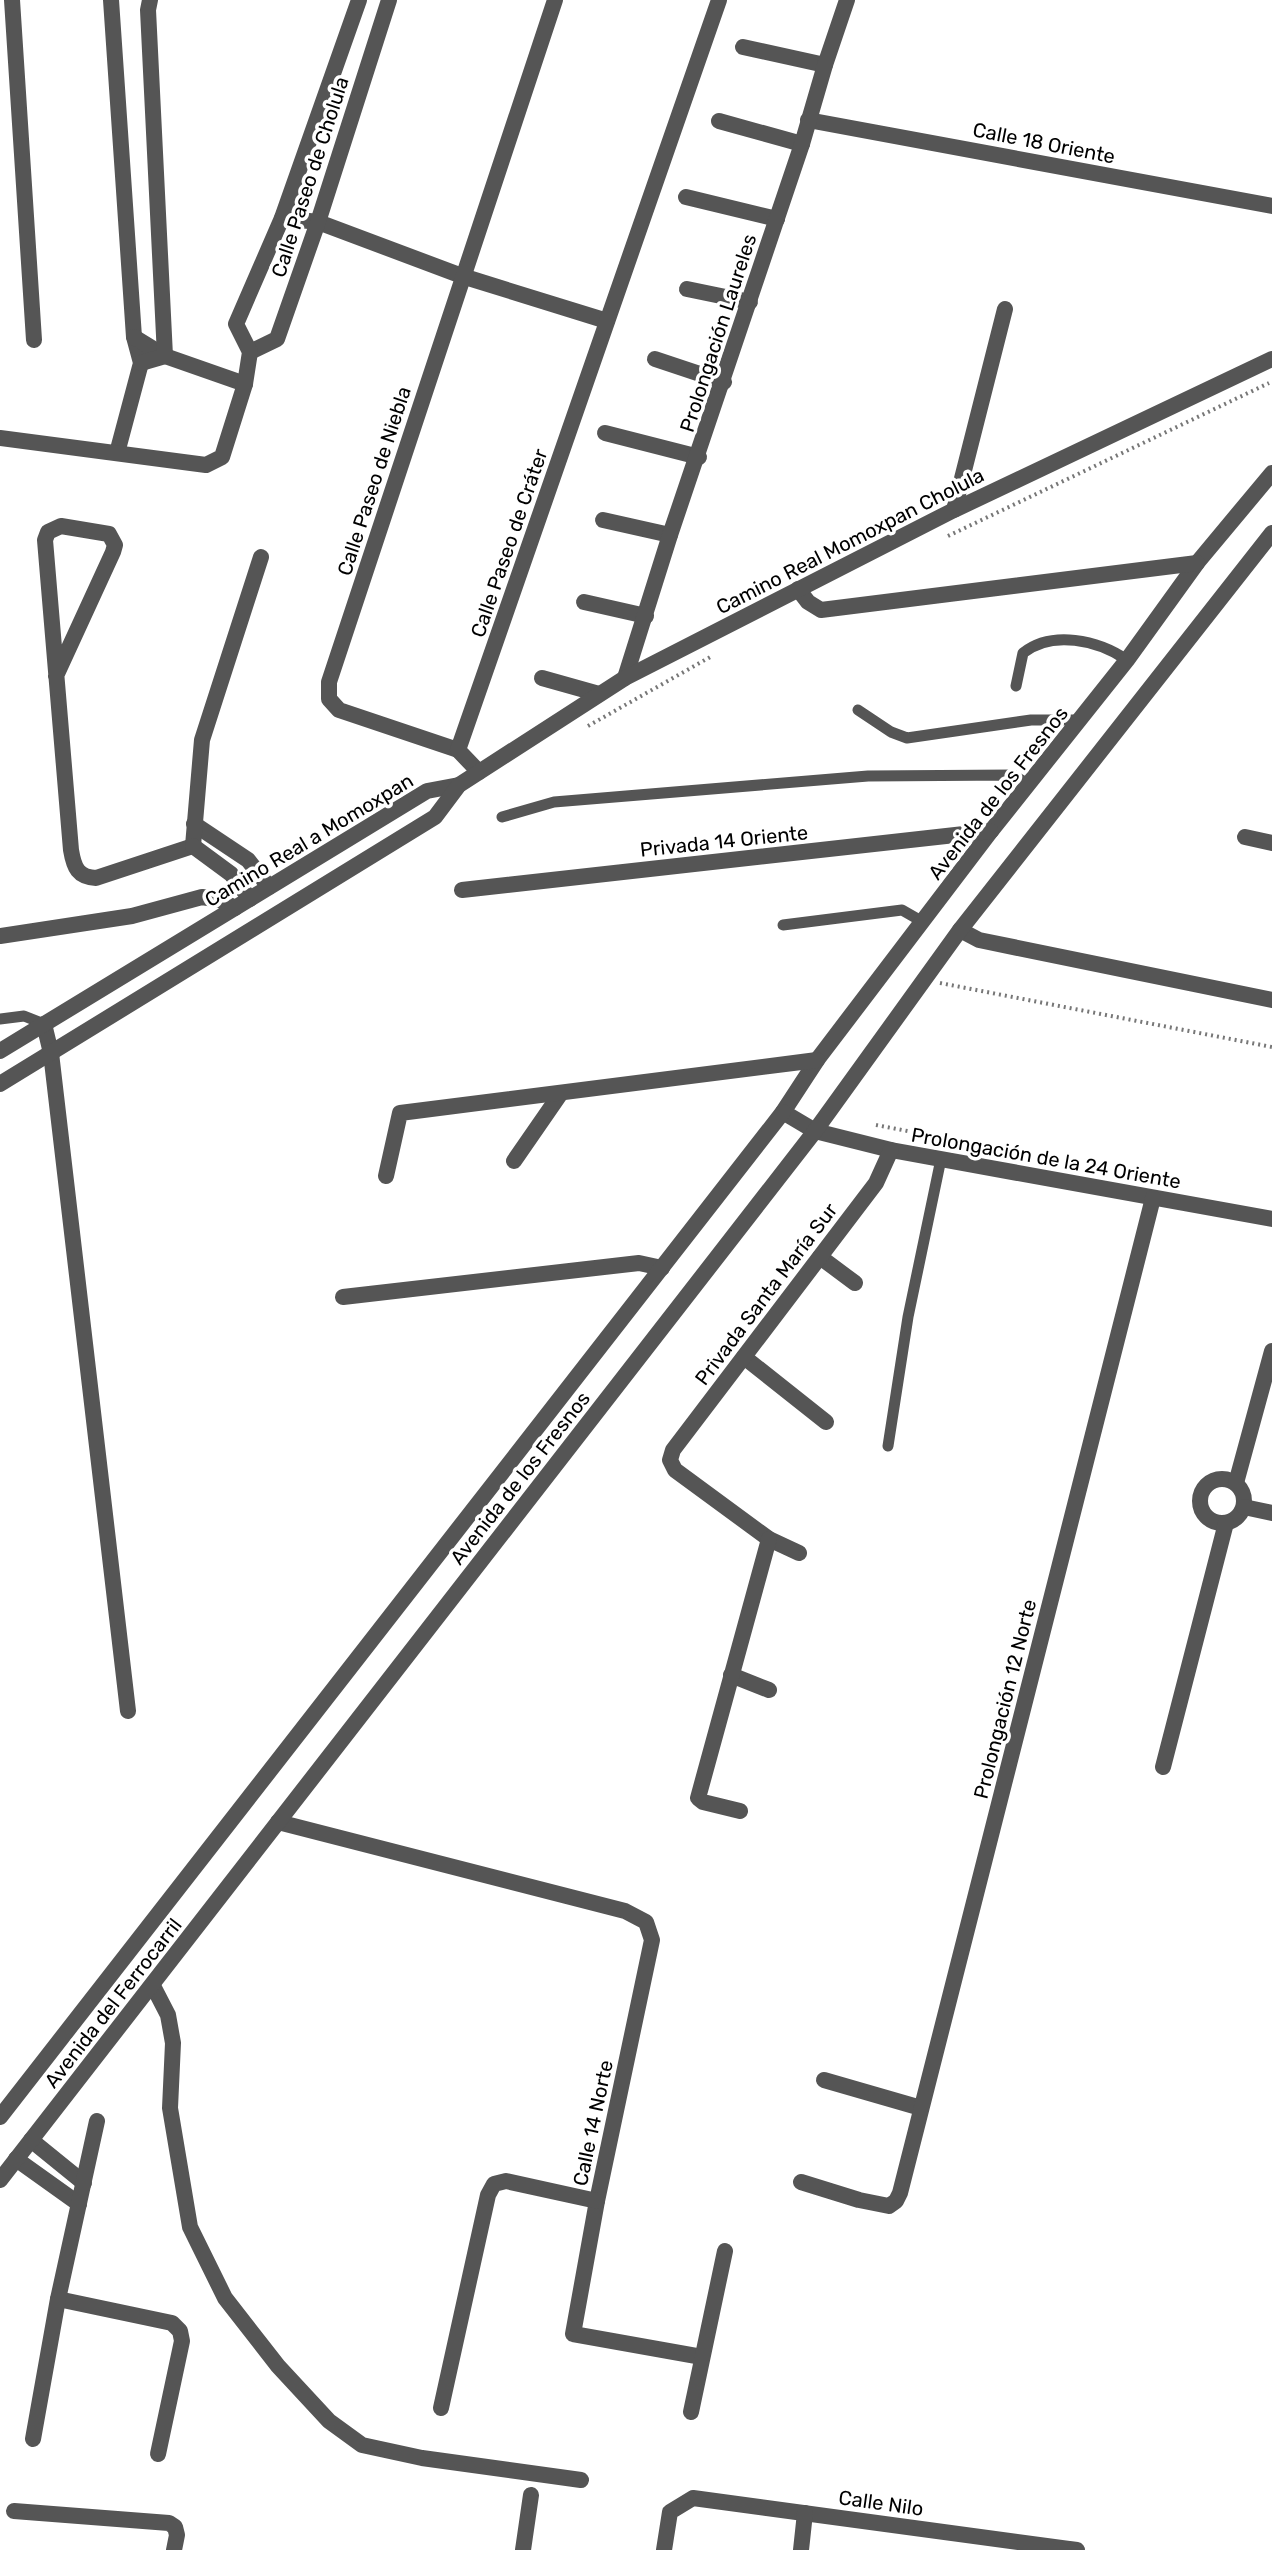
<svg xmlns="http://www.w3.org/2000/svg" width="1272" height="2550" font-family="Rubik,sans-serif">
<rect width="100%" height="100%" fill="#fff"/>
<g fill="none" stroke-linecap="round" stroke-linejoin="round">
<g stroke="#777" stroke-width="4" stroke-dasharray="2 4" stroke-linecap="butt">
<polyline points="948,536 1269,383"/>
<polyline points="588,726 712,656"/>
<polyline points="940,983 1272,1047"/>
<polyline points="876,1125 1017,1152"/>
</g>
<g stroke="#555" stroke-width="11">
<path d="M1016 686 1023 653C1052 630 1098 640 1127 660"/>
<polyline points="858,710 891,732 907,738 1031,720 1081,720"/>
<polyline points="502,817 554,802 868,776 1013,775 1028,784"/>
<polyline points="783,925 902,910 923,922"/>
<polyline points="0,1019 24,1016 44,1024"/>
<polyline points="888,1446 908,1317 941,1159"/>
</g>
<g stroke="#555" stroke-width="16">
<polyline points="12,0 34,340"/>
<polyline points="111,0 134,337 141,363 117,453"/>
<polyline points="743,47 825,65"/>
<polyline points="808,120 1272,206"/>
<polyline points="719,121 802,144"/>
<polyline points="686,197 777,219"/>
<polyline points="282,218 318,222 462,276 607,321"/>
<polyline points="687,289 750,302"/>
<polyline points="134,337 165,356 245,384"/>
<polyline points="250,352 277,339 318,222 389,0"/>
<polyline points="655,359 724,382"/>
<polyline points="141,363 165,356 148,10 150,0"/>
<polyline points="605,433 699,457"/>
<polyline points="0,438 206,465 222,457 245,384 250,352 236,324 282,218 359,0"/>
<polyline points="1272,473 1197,563 1127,660 991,831 817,1060 783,1112 815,1131 891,1150 1272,1219"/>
<polyline points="954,510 1005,309"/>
<polyline points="603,520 670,535"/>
<polyline points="798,589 808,602 821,610 1197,563"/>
<polyline points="584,602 646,616"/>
<path d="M56 676 113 552 115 545 109 534 61 526 48 532 45 540 71 850C74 868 78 877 96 878L193 846"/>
<polyline points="542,678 599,694"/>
<polyline points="625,678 670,535 802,144 825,65 847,0"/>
<polyline points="458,750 339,710 329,699 329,682 555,0"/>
<polyline points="479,772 458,750 719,0"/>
<polyline points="194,824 248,860 269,887"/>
<polyline points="1245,837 1272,843"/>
<polyline points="193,846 202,740 261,557"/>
<polyline points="193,846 231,874 250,899"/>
<polyline points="462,890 991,831"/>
<polyline points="960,930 979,940 1272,1000"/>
<polyline points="0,936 132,916 202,897 220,900 235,908"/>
<polyline points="44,1024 51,1053 128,1711"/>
<polyline points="514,1161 561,1093"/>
<polyline points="386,1176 400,1113 817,1060"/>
<polyline points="820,1257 855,1283"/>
<polyline points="343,1297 639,1263 662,1268"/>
<polyline points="744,1357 826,1422"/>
<circle cx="1222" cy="1501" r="22"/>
<polyline points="1236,1483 1272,1351"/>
<polyline points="1244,1507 1272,1513"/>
<polyline points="799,1553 769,1539 675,1470 670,1460 673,1450 876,1183 891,1150"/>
<polyline points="731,1675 769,1690"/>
<polyline points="1163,1767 1226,1523"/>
<polyline points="740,1811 703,1802 698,1798 769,1539"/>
<polyline points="278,1822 625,1911 646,1922 652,1940 597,2201 573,2334 702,2357"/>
<polyline points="153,1986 168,2015 173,2043 170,2108 190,2227 225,2298 278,2366 329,2421 362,2445 422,2458 581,2480"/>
<polyline points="824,2080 921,2108"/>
<polyline points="0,2117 783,1112"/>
<polyline points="31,2140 84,2183"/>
<polyline points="16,2159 79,2204"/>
<polyline points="0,2180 815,1131 960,930 1272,533"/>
<polyline points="801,2182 859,2200 889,2206 896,2201 900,2193 1153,1198"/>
<polyline points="58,2299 172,2323 180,2331 182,2341 158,2454"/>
<polyline points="441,2408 488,2195 494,2184 506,2181 597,2201"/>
<polyline points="691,2412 725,2251"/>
<polyline points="33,2439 58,2299 97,2121"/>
<polyline points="14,2511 169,2523 175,2527 177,2535 174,2550"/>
<polyline points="523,2550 531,2495"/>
<polyline points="664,2550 670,2512 693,2498 1077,2550"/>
<polyline points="801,2550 805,2513"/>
</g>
<g stroke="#555" stroke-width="16">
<polyline points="0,1051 427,791 459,785"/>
<polyline points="0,1084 435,817 459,785 625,678 954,510 1272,359"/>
</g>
</g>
<g text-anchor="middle" stroke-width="7" stroke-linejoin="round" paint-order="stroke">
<g font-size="20" fill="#000" stroke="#fff">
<text transform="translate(1044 143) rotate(11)" y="7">Calle 18 Oriente</text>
<text transform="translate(310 177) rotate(-72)" y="7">Calle Paseo de Cholula</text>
<text transform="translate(718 333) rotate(-72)" y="7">Prolongación Laureles</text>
<text transform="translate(374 481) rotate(-72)" y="7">Calle Paseo de Niebla</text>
<text transform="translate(850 541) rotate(-27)" y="7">Camino Real Momoxpan Cholula</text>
<text transform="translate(509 543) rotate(-71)" y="7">Calle Paseo de Cráter</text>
<text transform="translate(998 793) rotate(-52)" y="7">Avenida de los Fresnos</text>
<text transform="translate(309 840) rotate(-31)" y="7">Camino Real a Momoxpan</text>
<text transform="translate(724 841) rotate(-6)" y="7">Privada 14 Oriente</text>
<text transform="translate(1046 1158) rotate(10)" y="7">Prolongación de la 24 Oriente</text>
<text transform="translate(766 1294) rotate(-53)" y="7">Privada Santa María Sur</text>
<text transform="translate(520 1478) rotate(-52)" y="7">Avenida de los Fresnos</text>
<text transform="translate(1005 1699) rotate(-76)" y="7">Prolongación 12 Norte</text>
<text transform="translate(113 2003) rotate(-52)" y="7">Avenida del Ferrocarril</text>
<text transform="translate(593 2123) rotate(-78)" y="7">Calle 14 Norte</text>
<text transform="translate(881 2503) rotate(8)" y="7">Calle Nilo</text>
</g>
</g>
</svg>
